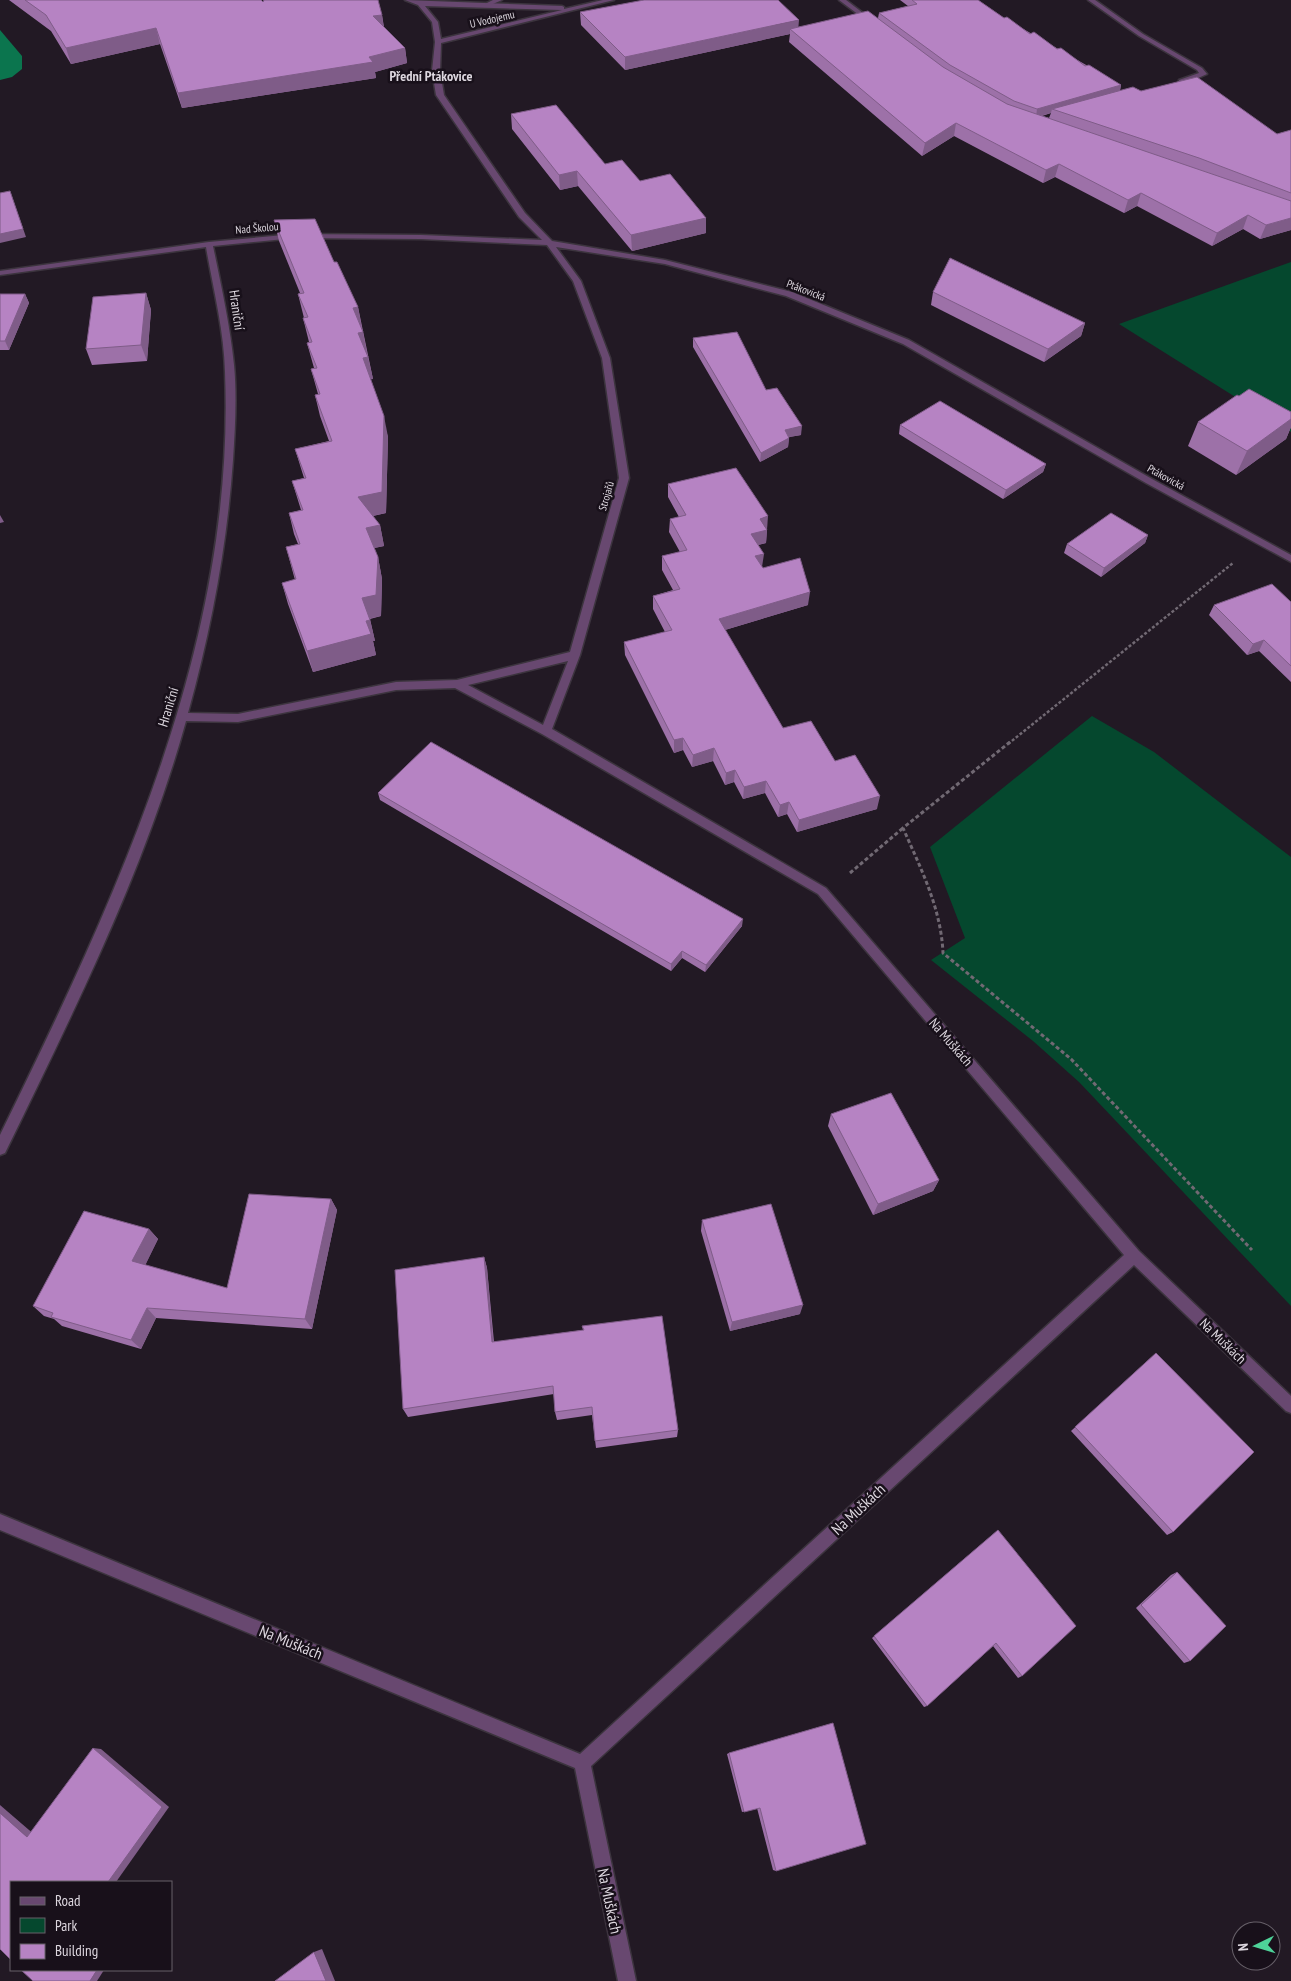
<svg xmlns="http://www.w3.org/2000/svg" width="1291" height="1981" font-family="'PT Sans Narrow',sans-serif">
<rect width="100%" height="100%" fill="#221924"/>
<g fill="#05482e">
<polygon points="1291,262 1291,432 1119,324"/>
<polygon points="1092,716 1154,752 1291,857 1291,1306 1079,1082 1033,1041 931,960 965,938 930,847"/>
</g>
<polygon fill="#0b754e" points="0,30 22,56 22,69 12,77 0,80"/>
<g fill="none" stroke-linecap="round" stroke-linejoin="round">
<defs>
<g id="lane">
<polygon points="493,0 502,0 486,7 481,6"/>
<polygon points="1088,0 1095,0 1143,34 1202,68 1207,74 1185,84 1179,84 1179,80 1199,73 1197,70 1139,36"/>
</g>
<g id="street">
<path d="M405 0 562 6 564 7V9L603 0H614L441 43 440 71 444 95 525 213 552 241 665 260 792 292 909 340 1152 479 1291 555V562L1146 483 903 344 786 296 665 264 556 247 581 281 610 358 629 478 580 655 552 729 826 888 1139 1251 1291 1396V1413L1286 1411 1134 1265 591 1766 636 1981H618L575 1768 0 1530V1514L580 1754 1124 1255 818 894 542 734 455 688 396 690 238 722 186 721C144 872 73 1013 5 1153L0 1155V1135C117 896 236 644 225 372 224 330 213 288 206 247L0 275V271L209 242 295 234 421 235 542 240 519 217 436 95 432 71 435 42 432 22 418 5ZM425 6 562 10 441 39 438 22ZM295 238 421 239 547 245 573 281 602 358 619 478 570 652 457 680 396 682 238 714 188 713C211 630 227 546 233 460 235 429 237 396 234 365 230 325 221 285 213 246ZM568 661 543 725 468 685Z"/>
<polygon points="839,0 846,0 876,23 871,24"/>
</g>
</defs>
<use href="#lane" stroke="#3c343e" stroke-width="3"/>
<use href="#street" stroke="#3c343e" stroke-width="3"/>
<polyline stroke="#716973" stroke-width="2.5" stroke-dasharray="3 2" stroke-linecap="butt" points="1008,744 1233,563"/>
<g stroke="#716973" stroke-width="3" stroke-dasharray="4 2.5" stroke-linecap="butt">
<path d="M1010 742 903 828C921 869 941 908 943 953L1071 1059 1252 1250"/>
<polyline points="850,873 903,828"/>
</g>
<use href="#lane" fill="#684870" fill-rule="evenodd"/>
<use href="#street" fill="#684870" fill-rule="evenodd"/>
</g>
<g fill="#9d71a8" fill-rule="evenodd">
<polygon points="9,0 261,0 263,2 382,15 384,27 405,48 407,63 375,72 376,78 182,108 160,44 71,64 51,31"/>
<path d="M900 0H978L1004 18 1121 85 1120 91H1141L1277 134 1291 130V230L1260 239 1243 229 1212 246 1137 206 1124 213 1055 177 1043 183 954 136 922 156 789 42 790 34 625 70 581 25 580 12 798 27 878 18 879 13 908 6ZM1051 113 1049 118 1042 116Z"/>
<polygon points="511,114 605,164 640,181 706,218 706,233 632,251 578,186 560,190 512,129"/>
<polygon points="274,220 334,262 358,307 373,379 370,379 388,437 386,513 373,516 380,525 384,546 374,548 378,557 382,579 381,616 370,619 375,641 373,641 376,655 313,672 288,604 282,583 295,580 286,547 298,544 294,534 289,513 301,510 292,481 304,478 295,449 329,441 320,416 315,395 318,394 311,369 314,368 307,343 309,342 303,318 304,318 298,294 300,293 279,241"/>
<polygon points="933,292 1085,323 1081,336 1044,362 931,305"/>
<polygon points="146,293 151,310 147,361 92,365 86,349"/>
<polygon points="0,294 25,294 29,303 9,350 0,350"/>
<polygon points="693,338 766,390 801,435 789,437 788,447 760,462 693,347"/>
<polygon points="1239,396 1291,412 1291,427 1286,439 1236,475 1188,446 1198,422"/>
<polygon points="900,425 1046,464 1043,472 1003,499 899,434"/>
<polygon points="668,484 767,529 766,543 758,545 762,567 808,605 725,630 783,728 835,761 877,809 797,832 787,814 778,817 765,793 743,799 734,782 725,785 713,761 692,767 683,750 674,753 625,655 624,642 665,632 653,609 653,596 673,590 662,570 662,556 680,552 669,532 670,519 679,517 668,497"/>
<polygon points="1148,535 1145,543 1101,577 1064,553 1067,544"/>
<polygon points="1291,602 1291,682 1259,651 1247,655 1209,615 1214,605"/>
<polygon points="378,793 742,926 705,972 682,958 671,971 380,800"/>
<polygon points="831,1114 939,1180 933,1191 873,1215 828,1126"/>
<polygon points="331,1199 337,1210 312,1329 156,1318 141,1349 62,1326 54,1319 44,1316 33,1306 149,1229 158,1239 145,1265 227,1288"/>
<polygon points="702,1220 800,1314 730,1331 701,1231"/>
<polygon points="484,1257 487,1268 494,1342 583,1330 582,1326 678,1430 677,1437 596,1448 592,1415 557,1420 555,1412 554,1394 408,1417 403,1409"/>
<polygon points="1156,1353 1173,1532 1167,1535 1071,1431"/>
<polygon points="998,1530 1022,1676 1018,1678 993,1646 927,1706 924,1707 872,1638"/>
<polygon points="1177,1572 1190,1661 1184,1663 1136,1608 1171,1575"/>
<polygon points="833,1723 776,1871 773,1870 757,1808 742,1812 727,1754 729,1753"/>
</g>
<g fill="#7f5c88">
<polygon points="382,15 384,30 373,16"/>
<polygon points="799,20 798,32 790,29 790,34 625,70 625,57"/>
<polygon points="156,28 160,44 71,64 66,48"/>
<polygon points="405,48 407,63 375,72 376,78 182,108 178,93 369,57"/>
<polygon points="1121,85 1119,94 1052,109 1051,113 1036,117 1037,109"/>
<polygon points="956,123 954,136 922,156 925,143"/>
<polygon points="1059,164 1055,177 1043,183 1046,170"/>
<polygon points="577,171 578,186 560,190 559,175"/>
<polygon points="10,191 26,237 0,243 0,234"/>
<polygon points="1141,193 1137,206 1124,213 1128,200"/>
<polygon points="1248,215 1243,229 1212,246 1217,233"/>
<polygon points="706,218 706,233 632,251 631,235"/>
<polygon points="1291,218 1291,230 1260,239 1266,225"/>
<polygon points="146,293 151,310 147,361 141,345"/>
<polygon points="25,294 29,303 9,350 5,341"/>
<polygon points="358,307 362,329 353,308"/>
<polygon points="1085,323 1081,336 1044,362 1048,349"/>
<polygon points="363,332 367,353 362,354 358,333"/>
<polygon points="368,357 373,379 367,380 363,358"/>
<polygon points="384,416 388,437 386,513 363,518 358,497"/>
<polygon points="1291,419 1291,427 1286,439 1236,475 1247,451"/>
<polygon points="802,426 801,435 784,438 785,430"/>
<polygon points="789,438 788,447 760,462 761,453"/>
<polygon points="1046,464 1043,472 1003,499 1006,490"/>
<polygon points="0,515 4,522 0,523"/>
<polygon points="768,516 767,530 760,519"/>
<polygon points="380,525 384,546 370,549 366,528"/>
<polygon points="767,530 766,543 750,547 751,534"/>
<polygon points="1148,535 1145,543 1101,577 1104,568"/>
<polygon points="764,554 762,567 755,556"/>
<polygon points="378,557 382,579 381,616 367,619 362,598"/>
<polygon points="810,592 808,605 718,632 719,619"/>
<polygon points="370,620 375,641 373,641 376,655 313,672 307,651 366,621"/>
<polygon points="1264,640 1259,651 1247,655 1253,644"/>
<polygon points="683,738 683,750 674,753 674,740"/>
<polygon points="714,748 713,761 692,767 693,755"/>
<polygon points="735,770 734,782 725,785 726,773"/>
<polygon points="766,781 765,793 743,799 744,787"/>
<polygon points="880,796 877,809 797,832 799,820"/>
<polygon points="789,802 787,814 778,817 780,805"/>
<polygon points="743,919 742,926 705,972 706,965"/>
<polygon points="682,951 682,958 671,971 671,964"/>
<polygon points="939,1180 933,1191 873,1215 878,1204"/>
<polygon points="331,1199 337,1210 312,1329 305,1319"/>
<polygon points="149,1229 158,1239 142,1272 132,1261"/>
<polygon points="484,1257 487,1268 494,1351 492,1342"/>
<polygon points="803,1305 800,1314 730,1331 732,1322"/>
<polygon points="147,1308 156,1318 141,1349 131,1340"/>
<polygon points="93,1748 101,1749 169,1807 116,1882 108,1882"/>
<polygon points="0,1805 36,1836 27,1837 0,1813"/>
<polygon points="322,1949 335,1981 326,1981 314,1952"/>
<polygon points="97,1970 104,1970 97,1981 90,1981"/>
</g>
<g fill="#b683c3" stroke="#7f5c88">
<polygon points="25,0 261,0 263,2 264,0 378,0 382,15 373,16 405,48 369,57 373,62 178,93 156,28 66,48 46,15"/>
<polygon points="644,0 778,0 799,20 625,57 580,12"/>
<polygon points="912,0 978,0 1004,18 1007,17 1030,34 1034,32 1057,49 1061,48 1085,66 1089,65 1121,85 1037,109 1014,101 950,65 879,13 917,4"/>
<polygon points="868,11 943,67 1007,104 1291,201 1291,218 1266,225 1248,215 1217,233 1141,193 1128,200 1059,164 1046,170 956,123 925,143 790,29"/>
<polygon points="1197,77 1277,134 1291,130 1291,193 1199,158 1052,109 1133,87 1141,91"/>
<polygon points="556,105 605,164 622,160 640,181 670,174 706,218 631,235 577,171 559,175 511,114"/>
<polygon points="10,191 23,229 0,234 0,193"/>
<polygon points="315,219 334,262 337,262 358,307 353,308 363,332 358,333 368,357 363,358 384,416 382,492 358,497 380,525 366,528 378,557 376,595 362,598 370,620 366,621 371,634 307,651 282,583 296,579 286,547 300,544 289,513 303,510 292,481 306,478 295,449 332,441 315,395 320,394 311,369 317,368 307,343 312,342 303,318 308,317 298,294 304,293 274,220"/>
<polygon points="950,258 1085,323 1048,349 933,292"/>
<polygon points="146,293 141,345 86,349 93,297"/>
<polygon points="0,294 25,294 5,341 0,341"/>
<polygon points="737,332 766,390 777,388 802,426 785,430 789,438 761,453 693,338"/>
<polygon points="1249,389 1291,412 1291,419 1247,451 1198,422 1237,395 1239,396"/>
<polygon points="940,401 1046,464 1006,490 900,425"/>
<polygon points="736,468 768,516 760,519 767,530 751,534 764,554 755,556 763,568 800,558 810,592 719,619 783,728 811,721 835,761 855,755 880,796 799,820 789,802 780,805 766,781 744,787 735,770 726,773 714,748 693,755 683,738 674,740 624,642 672,630 653,596 680,589 662,556 687,550 670,519 686,515 668,484"/>
<polygon points="1111,513 1148,535 1104,568 1067,544"/>
<polygon points="1272,584 1291,602 1291,666 1264,640 1253,644 1214,605"/>
<polygon points="431,742 743,919 706,965 682,951 671,964 378,793"/>
<polygon points="891,1093 939,1180 878,1204 831,1114"/>
<polygon points="249,1194 331,1199 305,1319 147,1308 131,1340 51,1317 53,1313 33,1306 84,1211 149,1229 132,1261 227,1288"/>
<polygon points="771,1204 803,1305 732,1322 702,1220"/>
<polygon points="484,1257 492,1342 584,1330 582,1326 662,1316 678,1430 595,1441 592,1407 555,1412 553,1386 403,1409 395,1270"/>
<polygon points="1156,1353 1254,1452 1173,1532 1075,1427"/>
<polygon points="998,1530 1076,1626 1022,1676 996,1643 927,1706 874,1636"/>
<polygon points="1177,1572 1226,1626 1190,1661 1141,1605"/>
<polygon points="833,1723 866,1844 776,1871 760,1808 744,1812 729,1753"/>
<polygon points="93,1748 162,1807 108,1882 11,1882 11,1960 0,1949 0,1813 27,1837"/>
<polygon points="314,1952 326,1981 275,1981"/>
<polygon points="21,1970 97,1970 90,1981 33,1981"/>
</g>
<g text-anchor="middle" stroke-width="5" stroke-linejoin="round" paint-order="stroke">
<g font-size="11" fill="#ddd7df" stroke="#18101a">
<text transform="translate(492 19) rotate(-13)" y="4">U Vodojemu</text>
<text transform="translate(257 228) rotate(-5)" y="4">Nad Školou</text>
<text transform="translate(806 290) rotate(21)" y="4">Ptákovická</text>
<text transform="translate(1166 477) rotate(29)" y="4">Ptákovická</text>
<text transform="translate(606 496) rotate(-74)" y="4">Strojařů</text>
</g>
<g font-size="14" font-weight="bold" fill="#ddd7df" stroke="#18101a">
<text x="431" y="81">Přední Ptákovice</text>
</g>
<g font-size="14" fill="#ddd7df" stroke="#18101a">
<text transform="translate(237 310) rotate(82)" y="5">Hraniční</text>
<text transform="translate(168 707) rotate(-73)" y="5">Hraniční</text>
<text transform="translate(951 1042) rotate(49)" y="5">Na Muškách</text>
<text transform="translate(1223 1341) rotate(44)" y="5">Na Muškách</text>
</g>
<g font-size="16" fill="#ddd7df" stroke="#18101a">
<text transform="translate(858 1509) rotate(-43)" y="6">Na Muškách</text>
<text transform="translate(291 1642) rotate(22)" y="6">Na Muškách</text>
<text transform="translate(610 1901) rotate(78)" y="6">Na Muškách</text>
</g>
</g>
<rect x="10" y="1881" width="162" height="90" fill="#18101a" stroke="#676069"/>
<rect x="20" y="1897" width="25" height="8" fill="#684870" stroke="#676069"/>
<text x="55" y="1906" font-size="15" fill="#ddd7df">Road</text>
<rect x="20" y="1918" width="25" height="15" fill="#05482e" stroke="#676069"/>
<text x="55" y="1931" font-size="15" fill="#ddd7df">Park</text>
<rect x="20" y="1944" width="25" height="15" fill="#b683c3" stroke="#676069"/>
<text x="55" y="1956" font-size="15" fill="#ddd7df">Building</text>
<g transform="translate(1256 1946) rotate(265)"><circle r="24" fill="#18101a" stroke="#676069"/>
<path d="M0-4L9 19L0 12L-9 19Z" fill="#4ed399"/>
<text y="-8" font-size="14" font-weight="bold" text-anchor="middle" fill="#ddd7df">N</text>
</g>
</svg>
